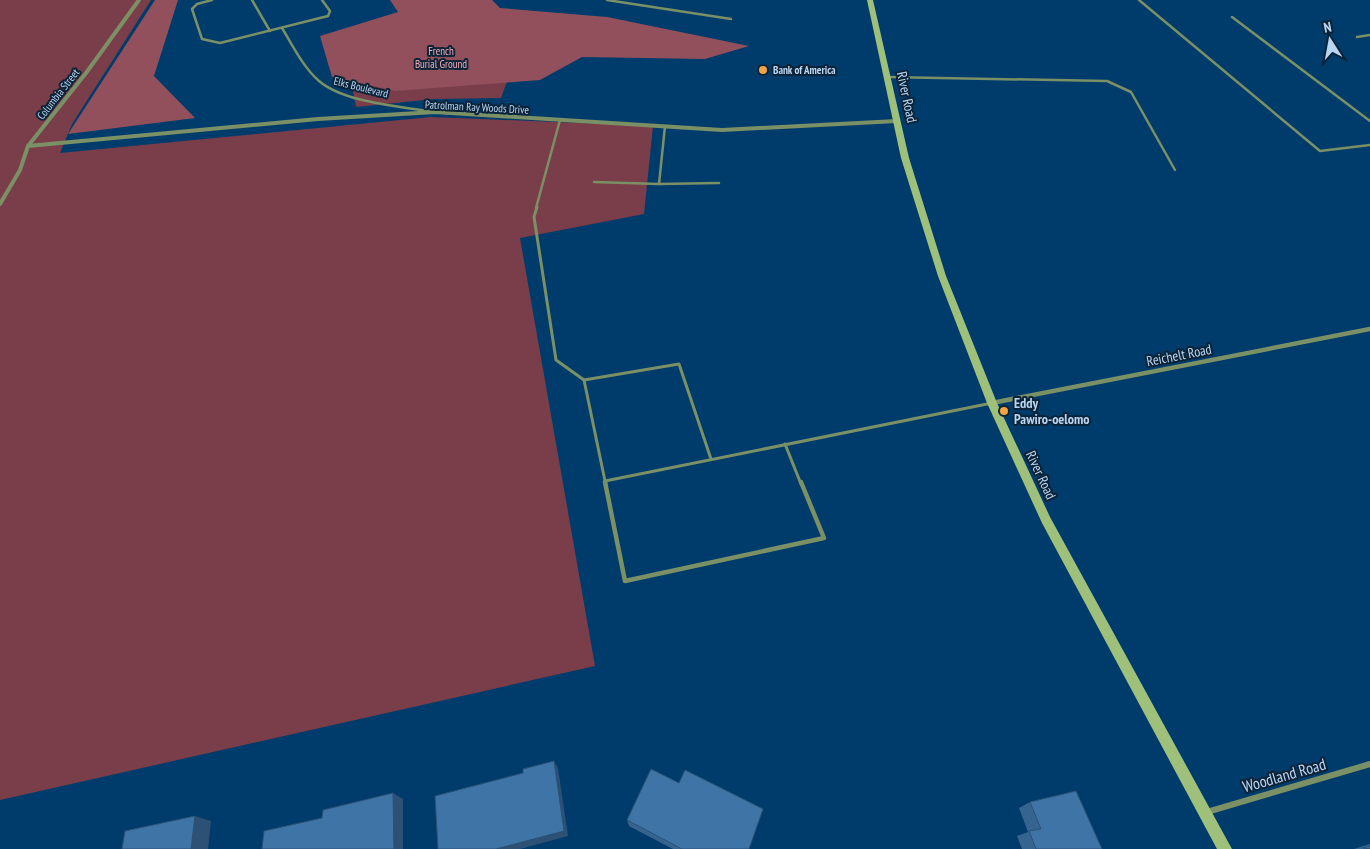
<svg xmlns="http://www.w3.org/2000/svg" width="1370" height="849" font-family="'PT Sans Narrow',sans-serif">
<rect width="100%" height="100%" fill="#003c6b"/>
<g fill="#793e49">
<polygon points="0,0 151,0 72,124 60,153 431,117 653,126 644,214 520,238 595,666 0,800"/>
<polygon points="344,44 517,54 501,98 434,99 356,107"/>
</g>
<g fill="#91505c">
<polygon points="155,0 178,0 154,76 195,118 68,134"/>
<polygon points="390,0 492,0 500,8 607,17 749,46 705,59 582,57 540,80 395,91 332,77 320,36 398,12"/>
</g>
<g fill="none" stroke-linecap="round" stroke-linejoin="round">
<g stroke="#7b9065" stroke-width="2.5">
<polyline points="212,0 197,4 192,9 202,39 220,43 328,16 330,11 322,0"/>
<polyline points="252,0 270,31"/>
<polyline points="607,0 731,19"/>
<polyline points="1139,0 1320,151 1370,145"/>
<polyline points="1232,17 1370,121"/>
<path d="M282 28C293 46 303 67 319 81 345 103 400 106 433 112"/>
<polyline points="1357,37 1370,35"/>
<polyline points="887,77 1107,81 1131,92 1175,170"/>
<polyline points="665,126 659,184 719,183"/>
<polyline points="594,182 659,184"/>
<polyline points="536,208 560,120"/>
</g>
<g stroke="#7b9065" stroke-width="3">
<polyline points="537,207 534,217 556,360 584,380"/>
<polyline points="785,444 801,484"/>
<polyline points="711,459 679,364 584,380 605,481 992,403"/>
<polyline points="605,481 606,484"/>
</g>
<polyline stroke="#7b9065" stroke-width="4.5" points="605,482 625,581 824,538 801,482"/>
<g stroke="#7b9065" stroke-width="4">
<polyline points="28,146 318,119 435,112 722,130 897,121"/>
<polyline points="0,204 20,170 28,146 86,73 139,0"/>
</g>
<polyline stroke="#7b9065" stroke-width="4.5" points="992,403 1370,329"/>
<polyline stroke="#7b9065" stroke-width="6" points="1207,812 1370,764"/>
<polygon fill="#9fc07b" fill-rule="evenodd" points="867,0 873,0 909,158 946,276 997,403 1050,517 1232,849 1217,849 1042,523 987,403 938,276 901,158"/>
</g>
<g fill="#366490">
<polygon points="1030,802 1102,849 1022,849 1017,836 1028,832 1019,808"/>
<polygon points="627,820 749,849 673,849 629,826"/>
<polygon points="1370,844 1370,849 1354,849"/>
</g>
<g fill="#2c5175">
<polygon points="554,761 558,768 568,836 520,849 496,849"/>
<polygon points="393,793 403,799 403,849 394,849"/>
<polygon points="195,816 211,821 208,849 191,849"/>
</g>
<g fill="#3f74a7" stroke="#2c5175">
<polygon points="554,761 564,831 496,849 438,849 435,796 523,773 523,769"/>
<polygon points="651,769 679,783 685,770 763,809 749,849 682,849 627,820"/>
<polygon points="1076,791 1102,849 1036,849 1029,831 1041,829 1030,802"/>
<polygon points="393,793 394,849 262,849 264,831 322,818 323,810"/>
<polygon points="195,816 191,849 122,849 125,831"/>
<polygon points="1370,846 1370,849 1363,848"/>
</g>
<g fill="#f2a541" stroke="#0c2338" stroke-width="2">
<circle cx="763" cy="70" r="5"/>
<circle cx="1004" cy="411" r="5"/>
</g>
<g text-anchor="middle" stroke-width="4" stroke-linejoin="round" paint-order="stroke">
<g font-size="11" fill="#fcadb9" stroke="#0c2338">
<text x="441" y="55">French<tspan x="441" dy="13">Burial Ground</tspan></text>
</g>
<g font-size="11" font-weight="bold" fill="#bbd6f2" stroke="#0c2338" text-anchor="start">
<text x="773" y="74">Bank of America</text>
</g>
<g font-size="11" fill="#bbd6f2" stroke="#0c2338">
<text transform="translate(361 87) rotate(14)" y="4">Elks Boulevard</text>
<text transform="translate(58 94) rotate(-52)" y="4">Columbia Street</text>
<text transform="translate(477 107) rotate(3)" y="4">Patrolman Ray Woods Drive</text>
</g>
<g font-size="14" fill="#bbd6f2" stroke="#0c2338">
<text transform="translate(907 97) rotate(78)" y="5">River Road</text>
<text transform="translate(1179 355) rotate(-11)" y="5">Reichelt Road</text>
<text transform="translate(1041 475) rotate(65)" y="5">River Road</text>
</g>
<g font-size="14" font-weight="bold" fill="#bbd6f2" stroke="#0c2338" text-anchor="start">
<text x="1014" y="408">Eddy<tspan x="1014" dy="16">Pawiro-oelomo</tspan></text>
</g>
<g font-size="16" fill="#bbd6f2" stroke="#0c2338">
<text transform="translate(1284 775) rotate(-16)" y="6">Woodland Road</text>
</g>
</g>
<g transform="translate(1330 40) rotate(349)" stroke="#0c2338" stroke-width="4" paint-order="stroke">
<path d="M0-4L9 19L0 12L-9 19Z" fill="#bbd6f2"/>
<text y="-8" font-size="14" font-weight="bold" text-anchor="middle" fill="#bbd6f2">N</text>
</g>
</svg>
